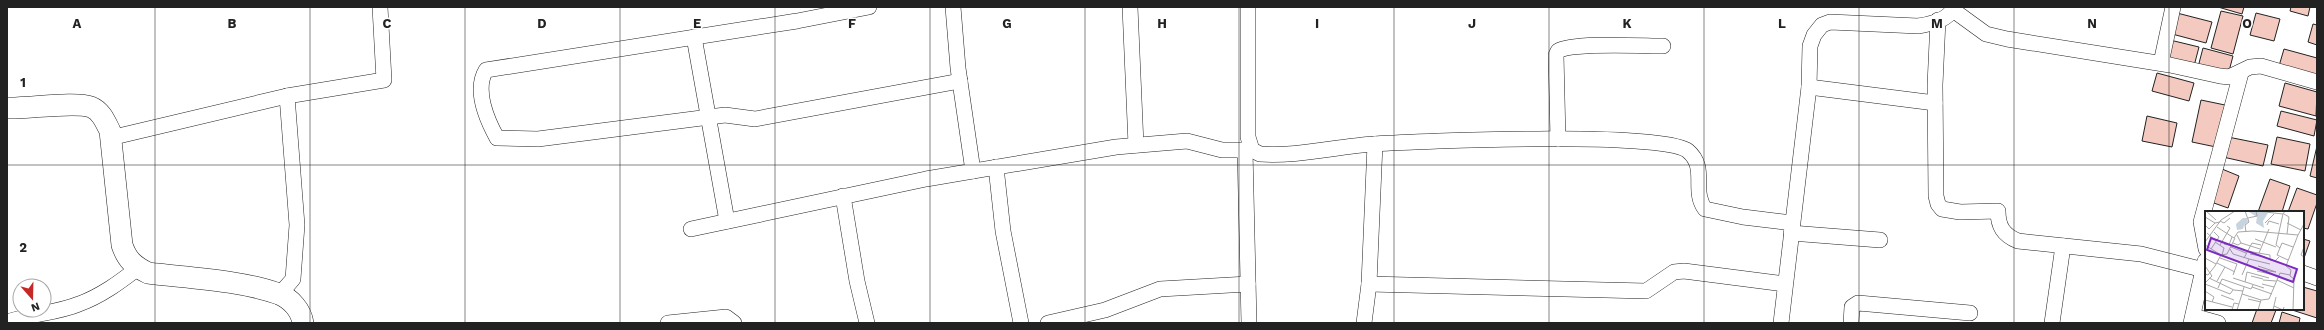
<svg xmlns="http://www.w3.org/2000/svg" width="2324" height="330" font-family="'Work Sans',sans-serif">
<rect width="100%" height="100%" fill="#fff"/>
<g fill="#f3c9c0" stroke="#222">
<polygon points="2218,7 2244,7 2242,14"/>
<polygon points="2291,7 2310,7 2308,16 2290,11"/>
<polygon points="2221,11 2243,16 2233,54 2211,48"/>
<polygon points="2177,13 2212,22 2206,43 2172,34"/>
<polygon points="2256,13 2280,19 2274,41 2250,35"/>
<polygon points="2313,24 2317,25 2317,45 2308,42"/>
<polygon points="2170,40 2199,47 2194,66 2165,60"/>
<polygon points="2203,48 2233,56 2228,75 2198,67"/>
<polygon points="2284,49 2317,58 2317,76 2279,66"/>
<polygon points="2157,73 2194,83 2189,101 2152,91"/>
<polygon points="2285,83 2317,92 2316,116 2279,106"/>
<polygon points="2201,100 2225,105 2216,147 2192,142"/>
<polygon points="2281,111 2317,120 2314,136 2277,126"/>
<polygon points="2147,116 2177,123 2172,147 2142,141"/>
<polygon points="2228,137 2268,145 2263,166 2223,157"/>
<polygon points="2277,137 2310,144 2305,171 2271,164"/>
<polygon points="2317,146 2317,178 2310,176"/>
<polygon points="2222,169 2239,176 2228,208 2211,202"/>
<polygon points="2270,179 2290,186 2282,212 2258,212"/>
<polygon points="2297,188 2317,195 2317,203 2308,229 2303,228 2303,212 2288,212"/>
<polygon points="2303,239 2310,241 2303,261"/>
<polygon points="2303,287 2317,291 2317,318 2289,309 2303,309"/>
<polygon points="2257,309 2276,310 2271,323 2252,323"/>
<polygon points="2282,312 2300,318 2299,323 2279,323"/>
</g>
<g fill="none" stroke-linecap="round" stroke-linejoin="round">
<defs>
<g id="street">
<path d="M869 7 797 21 486 70C474 90 487 120 497 138L538 139 725 115 755 119 960 81"/>
<polyline points="953,7 958,68 973,171"/>
<polyline points="1130,7 1136,145"/>
<path d="M1248 7V137L1252 150 1260 154C1297 157 1338 146 1375 144 1418 141 1664 131 1688 151 1708 168 1691 190 1705 209L1743 217 1792 223"/>
<polyline points="1953,10 1986,34 2007,39 2170,65 2220,76 2229,77 2250,67 2261,66 2317,82"/>
<path d="M1938 20 1935 85 1936 196 1938 204 1942 209 1960 212 1998 211C1998 226 2003 235 2018 241L2141 254 2204 270"/>
<polyline points="694,37 727,221"/>
<polyline points="2161,63 2173,7"/>
<polyline points="1809,87 1935,103"/>
<polyline points="110,138 287,96 384,80 380,7"/>
<path d="M1558 139 1556 55 1558 51C1572 42 1643 46 1663 46"/>
<polyline points="1245,150 1249,323"/>
<polyline points="996,167 1003,231 1021,323"/>
<polyline points="843,196 857,281 867,323"/>
<polyline points="691,229 926,179 1116,147 1187,141 1222,150 1252,150"/>
<polyline points="1791,233 1880,240"/>
<polyline points="2206,249 2201,222 2241,73"/>
<polyline points="2303,273 2317,278"/>
<polyline points="1369,284 1646,291 1674,272 1684,271 1785,284"/>
<polyline points="280,294 293,279 297,225 287,96"/>
<polyline points="2193,316 2218,323"/>
<path d="M7 322C31 314 57 313 79 304 101 296 120 282 138 268"/>
<polyline points="668,323 726,317 734,323"/>
<polyline points="1048,323 1105,310 1160,289 1248,284"/>
<polyline points="1364,323 1369,284 1375,144"/>
<path d="M1781 323 1809 87 1810 46 1814 35 1822 25 1830 22 1918 26C1931 24 1949 20 1954 7"/>
<polyline points="1851,323 1852,307 1858,303 1970,313"/>
<polyline points="2052,323 2063,246"/>
<polyline points="2191,323 2205,261"/>
</g>
<path id="secondary" d="M7 108C27 109 75 101 91 107 101 111 105 121 110 131L122 245C127 260 134 266 148 273 189 278 240 280 279 294 291 299 301 310 303 323"/>
</defs>
<use href="#street" stroke="#222" stroke-width="16"/>
<use href="#secondary" stroke="#222" stroke-width="22"/>
<use href="#street" stroke="#fff" stroke-width="15"/>
<use href="#secondary" stroke="#fff" stroke-width="21"/>
</g>
<path fill="none" stroke="#222" stroke-width="1" stroke-opacity="0.55" d="M155 7V323M310 7V323M465 7V323M620 7V323M775 7V323M930 7V323M1085 7V323M1239 7V323M1394 7V323M1549 7V323M1704 7V323M1859 7V323M2014 7V323M2169 7V323M7 165H2317"/>
<g transform="translate(2205 211)">
<rect width="99" height="99" fill="#fff"/>
<path d="M52 0 63 2 58 10 59 17 51 12 52 6 44 1ZM38 7H42L43 11 39 14 38 18 32 19 31 13Z" fill="#c7d3dd"/>
<path fill="none" stroke="#a7a7a7" stroke-width="1" d="M1 0 11 9M40 0 44 11 40 14 41 21M79 3 84 6 82 23M0 6 10 12 15 11M43 7 52 5 51 0 78 3 80 0M15 10 19 12 25 7M60 12 69 3M82 12 96 19M0 14 4 18 10 12M62 14 64 10 74 13M12 16 29 27 33 21 48 20 93 24 99 13M2 22 11 30M50 28 71 36M0 31 16 9 30 0M10 31 19 37 17 44M28 32 33 34 36 32 32 24M36 32 55 38M19 33 24 34 27 26M0 34 16 44M15 34 25 17 22 15M26 36 41 42M99 36 96 44 99 46M75 37 71 34 78 3M6 38 14 26 9 21M25 38 28 43 44 48 37 64M42 40 65 44V49L70 50 74 46M54 42 64 18M22 43 30 27M45 43 60 46M0 47 11 53M15 47 32 53 28 64M39 47 47 32 56 34M44 48 65 53M83 49 72 44 77 32 88 36M12 52 30 61M0 55 7 65 0 72M52 58 71 61 53 55M52 60 65 63M0 63 3 64 10 55 16 44 22 43M46 65 58 68M4 67 29 79 38 80M28 67 59 77M58 69 71 70M72 69 89 77M12 70 20 56M40 71 42 61 64 67M0 73 25 83 28 79M57 73 69 76M39 76 37 83 56 89M47 76 67 83M13 77 17 68 46 78 48 74M0 80 9 86 7 91M16 84 29 89M43 88 56 91M0 89 27 96M69 95 78 99 79 96M27 99 29 92 34 93M32 99 37 83M53 99 56 89 64 88 75 62 85 64M68 99 71 86M88 99 89 68 85 65 86 59 81 55 93 24"/>
<path fill="#7b2cbf" fill-opacity="0.15" stroke="#7b2cbf" stroke-width="2" d="M6 27 92 58 88 71 2 39Z"/>
<rect width="99" height="99" fill="none" stroke="#222" stroke-width="2"/>
</g>
<g font-size="13" text-anchor="middle" font-weight="bold" fill="#222" stroke="#fff" stroke-width="3" stroke-linejoin="round" paint-order="stroke">
<text x="77" y="28">A</text>
<text x="232" y="28">B</text>
<text x="387" y="28">C</text>
<text x="542" y="28">D</text>
<text x="697" y="28">E</text>
<text x="852" y="28">F</text>
<text x="1007" y="28">G</text>
<text x="1162" y="28">H</text>
<text x="1317" y="28">I</text>
<text x="1472" y="28">J</text>
<text x="1627" y="28">K</text>
<text x="1782" y="28">L</text>
<text x="1937" y="28">M</text>
<text x="2092" y="28">N</text>
<text x="2247" y="28">O</text>
<text x="23" y="87">1</text>
<text x="23" y="252">2</text>
</g>
<rect width="2324" height="330" fill="none" stroke="#222222" stroke-width="16"/>
<g transform="translate(32 298) rotate(160)"><circle r="19" fill="#ffffff" stroke="#a7a7a7"/>
<path d="M0-3L7 15L0 10L-7 15Z" fill="#c62828"/>
<text y="-6" font-size="11" font-weight="bold" text-anchor="middle" fill="#222222">N</text>
</g>
</svg>
